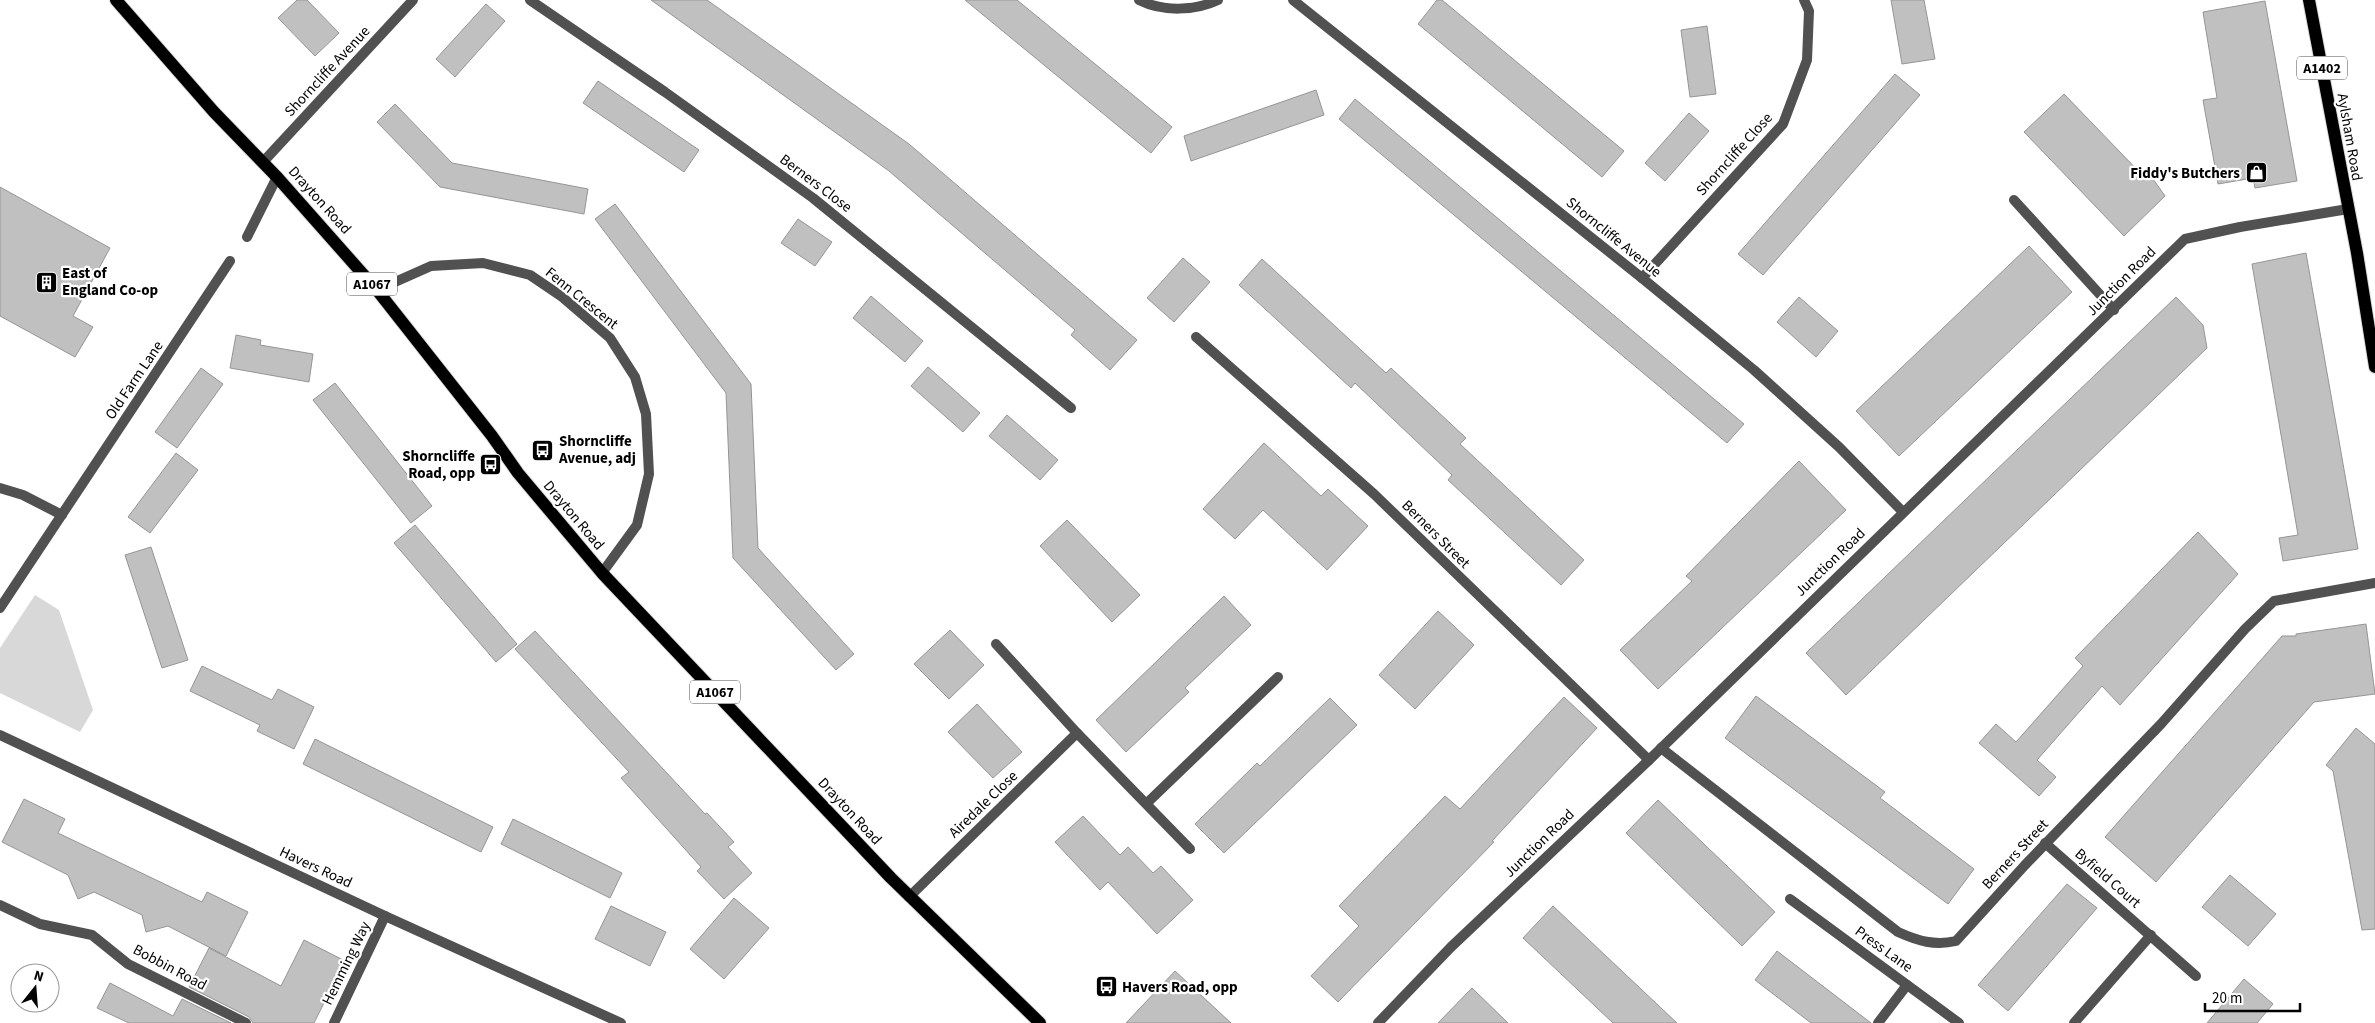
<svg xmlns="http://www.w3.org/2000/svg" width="2375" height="1023" font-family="'Source Sans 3',sans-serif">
<rect width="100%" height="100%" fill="#fff"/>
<polygon fill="#d8d8d8" points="35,595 59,610 93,710 80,732 0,693 0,648"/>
<g fill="#c0c0c0" stroke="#959595">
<polygon points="297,0 307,0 339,33 315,56 278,18"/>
<polygon points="651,0 707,0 909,144 1137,340 1110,370 1071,335 1075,330 889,171"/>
<polygon points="965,0 1017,0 1172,127 1151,153"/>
<polygon points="1437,0 1442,0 1624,151 1602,177 1418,24"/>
<polygon points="1891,0 1924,0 1935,59 1902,64"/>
<polygon points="2265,1 2297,181 2255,188 2253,178 2218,184 2203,100 2217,98 2203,12"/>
<polygon points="486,4 505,21 455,77 436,59"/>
<polygon points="1707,26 1716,94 1690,97 1681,30"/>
<polygon points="1895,74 1920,95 1763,275 1738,254"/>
<polygon points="598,81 699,150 684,172 583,103"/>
<polygon points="1316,90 1324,115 1191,161 1184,136"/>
<polygon points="2064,94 2147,180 2151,176 2165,196 2124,236 2024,132"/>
<polygon points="1355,99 1744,424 1727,443 1339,119"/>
<polygon points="395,104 452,163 588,189 584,214 440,187 377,122"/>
<polygon points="1689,113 1709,131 1665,181 1645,163"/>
<polygon points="0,187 110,248 73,316 93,327 75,357 0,316"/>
<polygon points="615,204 751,384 758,548 854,654 836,670 733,558 726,393 595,219"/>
<polygon points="798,219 832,242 815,266 781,243"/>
<polygon points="2029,246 2072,292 1899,456 1856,411"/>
<polygon points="2306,253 2358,549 2283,561 2279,538 2298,535 2252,264"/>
<polygon points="1183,258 1210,282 1174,322 1147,298"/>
<polygon points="1262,259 1386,373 1391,368 1466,438 1460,444 1584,560 1561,585 1448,480 1452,475 1355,383 1351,388 1239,285"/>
<polygon points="871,296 923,341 905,362 853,318"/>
<polygon points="1799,297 1838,331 1816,357 1777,322"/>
<polygon points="2176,297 2203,325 2207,348 1846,695 1806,653"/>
<polygon points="236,335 261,340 260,345 313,354 309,382 230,368"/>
<polygon points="928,367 980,413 963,432 911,386"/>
<polygon points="201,368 223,384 177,448 155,432"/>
<polygon points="335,383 432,506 411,523 313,400"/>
<polygon points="1007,415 1058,460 1040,480 989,436"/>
<polygon points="1264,443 1321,496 1328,489 1368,526 1327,570 1263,510 1235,539 1203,509"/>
<polygon points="176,453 198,470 150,533 128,517"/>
<polygon points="1799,461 1846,510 1658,689 1620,650 1692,581 1686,576"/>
<polygon points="1067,520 1140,595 1112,622 1040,546"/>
<polygon points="415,525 517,644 496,662 394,543"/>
<polygon points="2198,532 2238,574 2120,705 2102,686 2037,760 2056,777 2039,796 1979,743 1996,724 2016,742 2083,666 2075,658"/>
<polygon points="151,547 188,660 162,668 125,555"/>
<polygon points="1224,596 1251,625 1185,688 1189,692 1126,752 1096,720"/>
<polygon points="1438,611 1474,645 1415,709 1379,675"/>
<polygon points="2366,624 2375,694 2314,702 2156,882 2105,837 2282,636 2296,636 2296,634"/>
<polygon points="950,630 984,665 949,699 914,664"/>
<polygon points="535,631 705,814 707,813 734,842 728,847 752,873 724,899 697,871 701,867 621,778 629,772 515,649"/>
<polygon points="202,666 272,700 278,689 314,707 294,749 257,731 260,725 190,691"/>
<polygon points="1756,696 1885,792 1880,798 1974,869 1948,904 1725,738"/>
<polygon points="1564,697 1597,728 1492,841 1494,842 1338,1002 1311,976 1359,926 1339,906 1445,796 1460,809"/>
<polygon points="1330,698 1357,725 1224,853 1195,824 1257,763 1260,766"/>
<polygon points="977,704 1022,752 993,778 948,732"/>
<polygon points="2356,728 2375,744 2375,929 2362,930 2333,771 2326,765"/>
<polygon points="315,739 493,827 481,852 303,764"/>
<polygon points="24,799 65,819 58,833 202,902 207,892 248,912 226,956 168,926 146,932 142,915 94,892 78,899 68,875 2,842"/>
<polygon points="1658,800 1775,912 1742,946 1626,833"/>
<polygon points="1083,816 1120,855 1128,847 1153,873 1161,866 1193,900 1157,934 1108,882 1100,890 1055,842"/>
<polygon points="513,819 622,873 610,898 501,844"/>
<polygon points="2230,875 2276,914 2248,946 2202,907"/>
<polygon points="2067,884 2097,908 2008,1011 1978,985"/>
<polygon points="734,898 769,928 724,979 690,949"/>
<polygon points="611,906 666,932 650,966 595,939"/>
<polygon points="1553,906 1677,1023 1613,1023 1523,938"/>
<polygon points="304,940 345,961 314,1023 253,1023 249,1017 189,987 209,948 281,986"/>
<polygon points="1777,951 1871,1023 1811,1023 1755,980"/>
<polygon points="1175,971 1231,1023 1126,1023"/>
<polygon points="2244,979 2273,1004 2257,1023 2207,1023"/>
<polygon points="110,983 173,1016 182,999 231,1023 129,1023 97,1008"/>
<polygon points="1472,988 1508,1023 1438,1023"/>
</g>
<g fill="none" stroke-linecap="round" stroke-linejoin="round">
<defs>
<g id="primary">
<polyline points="116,0 214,112 277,177 377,290 492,436 518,473 602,573 891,878 1040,1023"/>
<polyline points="2309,0 2357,253 2375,367"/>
</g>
</defs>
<use href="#primary" stroke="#dbdbdb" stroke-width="14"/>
<g stroke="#515151" stroke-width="10">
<polyline points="530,0 665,92 813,198 1071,408"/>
<path d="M1139 0C1163 12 1195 11 1218 0"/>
<polyline points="1293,0 1642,278 1754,370 1839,447 1903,512"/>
<polyline points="263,162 413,0"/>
<polyline points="2014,200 2114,310"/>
<polyline points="247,237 277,177"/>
<polyline points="1642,278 1783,124 1807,60 1809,11 1804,0"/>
<polyline points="377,290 431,266 483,263 530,275 561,296 610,338 635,377 646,414 649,474 637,525 602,573"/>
<polyline points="1196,337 1374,494 1649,760"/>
<polyline points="0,488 23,495 62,515"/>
<polyline points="0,608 230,261"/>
<polyline points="996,644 1077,733"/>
<polyline points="0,735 385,916 621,1023"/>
<path d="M1661 748 1898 932C1918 941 1935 946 1956 941L2025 865 2161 724 2245 629 2274 601 2375 583"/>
<polyline points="1147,803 1278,677"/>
<polyline points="2045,843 2196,976"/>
<polyline points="909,897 1077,733 1190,849"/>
<polyline points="1790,899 1959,1023"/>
<polyline points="0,905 40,924 92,935 128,964 246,1023"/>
<polyline points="334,1023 385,916"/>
<polyline points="1378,1023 1451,947 1649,760 2185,239 2240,227 2348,209"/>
<polyline points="1878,1023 1907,985"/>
<polyline points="2074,1023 2151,935"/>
</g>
<use href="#primary" stroke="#000" stroke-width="12"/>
</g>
<defs>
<symbol id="shop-square" viewBox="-11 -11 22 22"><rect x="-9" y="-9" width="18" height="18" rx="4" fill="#000" stroke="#fff"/><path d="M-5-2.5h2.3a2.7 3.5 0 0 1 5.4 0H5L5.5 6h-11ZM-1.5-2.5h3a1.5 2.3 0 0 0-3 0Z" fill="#fff"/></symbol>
<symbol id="building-square" viewBox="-11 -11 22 22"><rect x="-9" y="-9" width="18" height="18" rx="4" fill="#000" stroke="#fff"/><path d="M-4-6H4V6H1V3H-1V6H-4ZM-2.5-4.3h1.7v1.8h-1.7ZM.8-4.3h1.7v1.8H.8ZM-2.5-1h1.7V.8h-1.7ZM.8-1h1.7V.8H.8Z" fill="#fff"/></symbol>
<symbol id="bus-square" viewBox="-11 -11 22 22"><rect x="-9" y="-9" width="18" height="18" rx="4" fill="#000" stroke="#fff"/><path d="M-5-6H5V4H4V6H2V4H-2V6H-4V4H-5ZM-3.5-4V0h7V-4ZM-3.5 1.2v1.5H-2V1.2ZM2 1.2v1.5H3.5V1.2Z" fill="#fff"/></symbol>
</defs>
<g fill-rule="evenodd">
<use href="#shop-square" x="2244" y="160" width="25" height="25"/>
<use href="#building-square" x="34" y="270" width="25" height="25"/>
<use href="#bus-square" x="530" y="438" width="25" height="25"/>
<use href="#bus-square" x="478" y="452" width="25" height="25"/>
<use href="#bus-square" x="1094" y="974" width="25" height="25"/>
</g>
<g text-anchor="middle" stroke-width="4.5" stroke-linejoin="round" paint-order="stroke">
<g fill="#fff" stroke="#4c4c4c" stroke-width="1">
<rect x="2297" y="56.5" width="50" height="23" rx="4"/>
<rect x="347" y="272.5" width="50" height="23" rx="4"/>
<rect x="690" y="680.5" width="50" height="23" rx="4"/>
</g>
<g font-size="14" font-weight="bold" fill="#000">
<text x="2322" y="73">A1402</text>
<text x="372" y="289">A1067</text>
<text x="715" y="697">A1067</text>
</g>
<g font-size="15" fill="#000" stroke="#fff">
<text transform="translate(327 71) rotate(-47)" y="5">Shorncliffe Avenue</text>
<text transform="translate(2350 137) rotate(80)" y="5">Aylsham Road</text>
<text transform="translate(1734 154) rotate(-48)" y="5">Shorncliffe Close</text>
<text transform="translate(816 183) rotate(37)" y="5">Berners Close</text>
<text transform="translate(320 200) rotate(48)" y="5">Drayton Road</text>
<text transform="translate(1614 237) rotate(39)" y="5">Shorncliffe Avenue</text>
<text transform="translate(2121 281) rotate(-45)" y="5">Junction Road</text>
<text transform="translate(582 298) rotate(39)" y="5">Fenn Crescent</text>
<text transform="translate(134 380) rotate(-56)" y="5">Old Farm Lane</text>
<text transform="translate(574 515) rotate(50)" y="5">Drayton Road</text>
<text transform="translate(1436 534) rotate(45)" y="5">Berners Street</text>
<text transform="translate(1830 562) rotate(-44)" y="5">Junction Road</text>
<text transform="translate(983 804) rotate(-44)" y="5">Airedale Close</text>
<text transform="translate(850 811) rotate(47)" y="5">Drayton Road</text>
<text transform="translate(1539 843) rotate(-44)" y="5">Junction Road</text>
<text transform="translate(2015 854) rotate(-47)" y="5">Berners Street</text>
<text transform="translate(316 867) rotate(25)" y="5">Havers Road</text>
<text transform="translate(2108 878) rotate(41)" y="5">Byfield Court</text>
<text transform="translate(1884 949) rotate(36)" y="5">Press Lane</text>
<text transform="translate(346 963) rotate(-64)" y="5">Hemming Way</text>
<text transform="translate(170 967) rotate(28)" y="5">Bobbin Road</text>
</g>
<g font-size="15" font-weight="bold" fill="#000" stroke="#fff" text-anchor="start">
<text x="2240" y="178" text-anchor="end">Fiddy's Butchers</text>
<text x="62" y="278">East of<tspan x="62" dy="17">England Co-op</tspan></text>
<text x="559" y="446">Shorncliffe<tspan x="559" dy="17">Avenue, adj</tspan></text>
<text x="475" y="461" text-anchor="end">Shorncliffe<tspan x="475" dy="17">Road, opp</tspan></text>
<text x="1122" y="992">Havers Road, opp</text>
</g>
</g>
<g transform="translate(35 988) rotate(17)"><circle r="24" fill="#ffffff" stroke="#999999"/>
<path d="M0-4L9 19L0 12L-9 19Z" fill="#000000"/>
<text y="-8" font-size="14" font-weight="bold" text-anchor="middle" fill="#000000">N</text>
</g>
<path d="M2205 1003v8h95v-8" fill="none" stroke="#000000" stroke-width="2.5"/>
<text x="2212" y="1003" font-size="15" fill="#000000" stroke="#ffffff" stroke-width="4" paint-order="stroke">20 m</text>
</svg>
